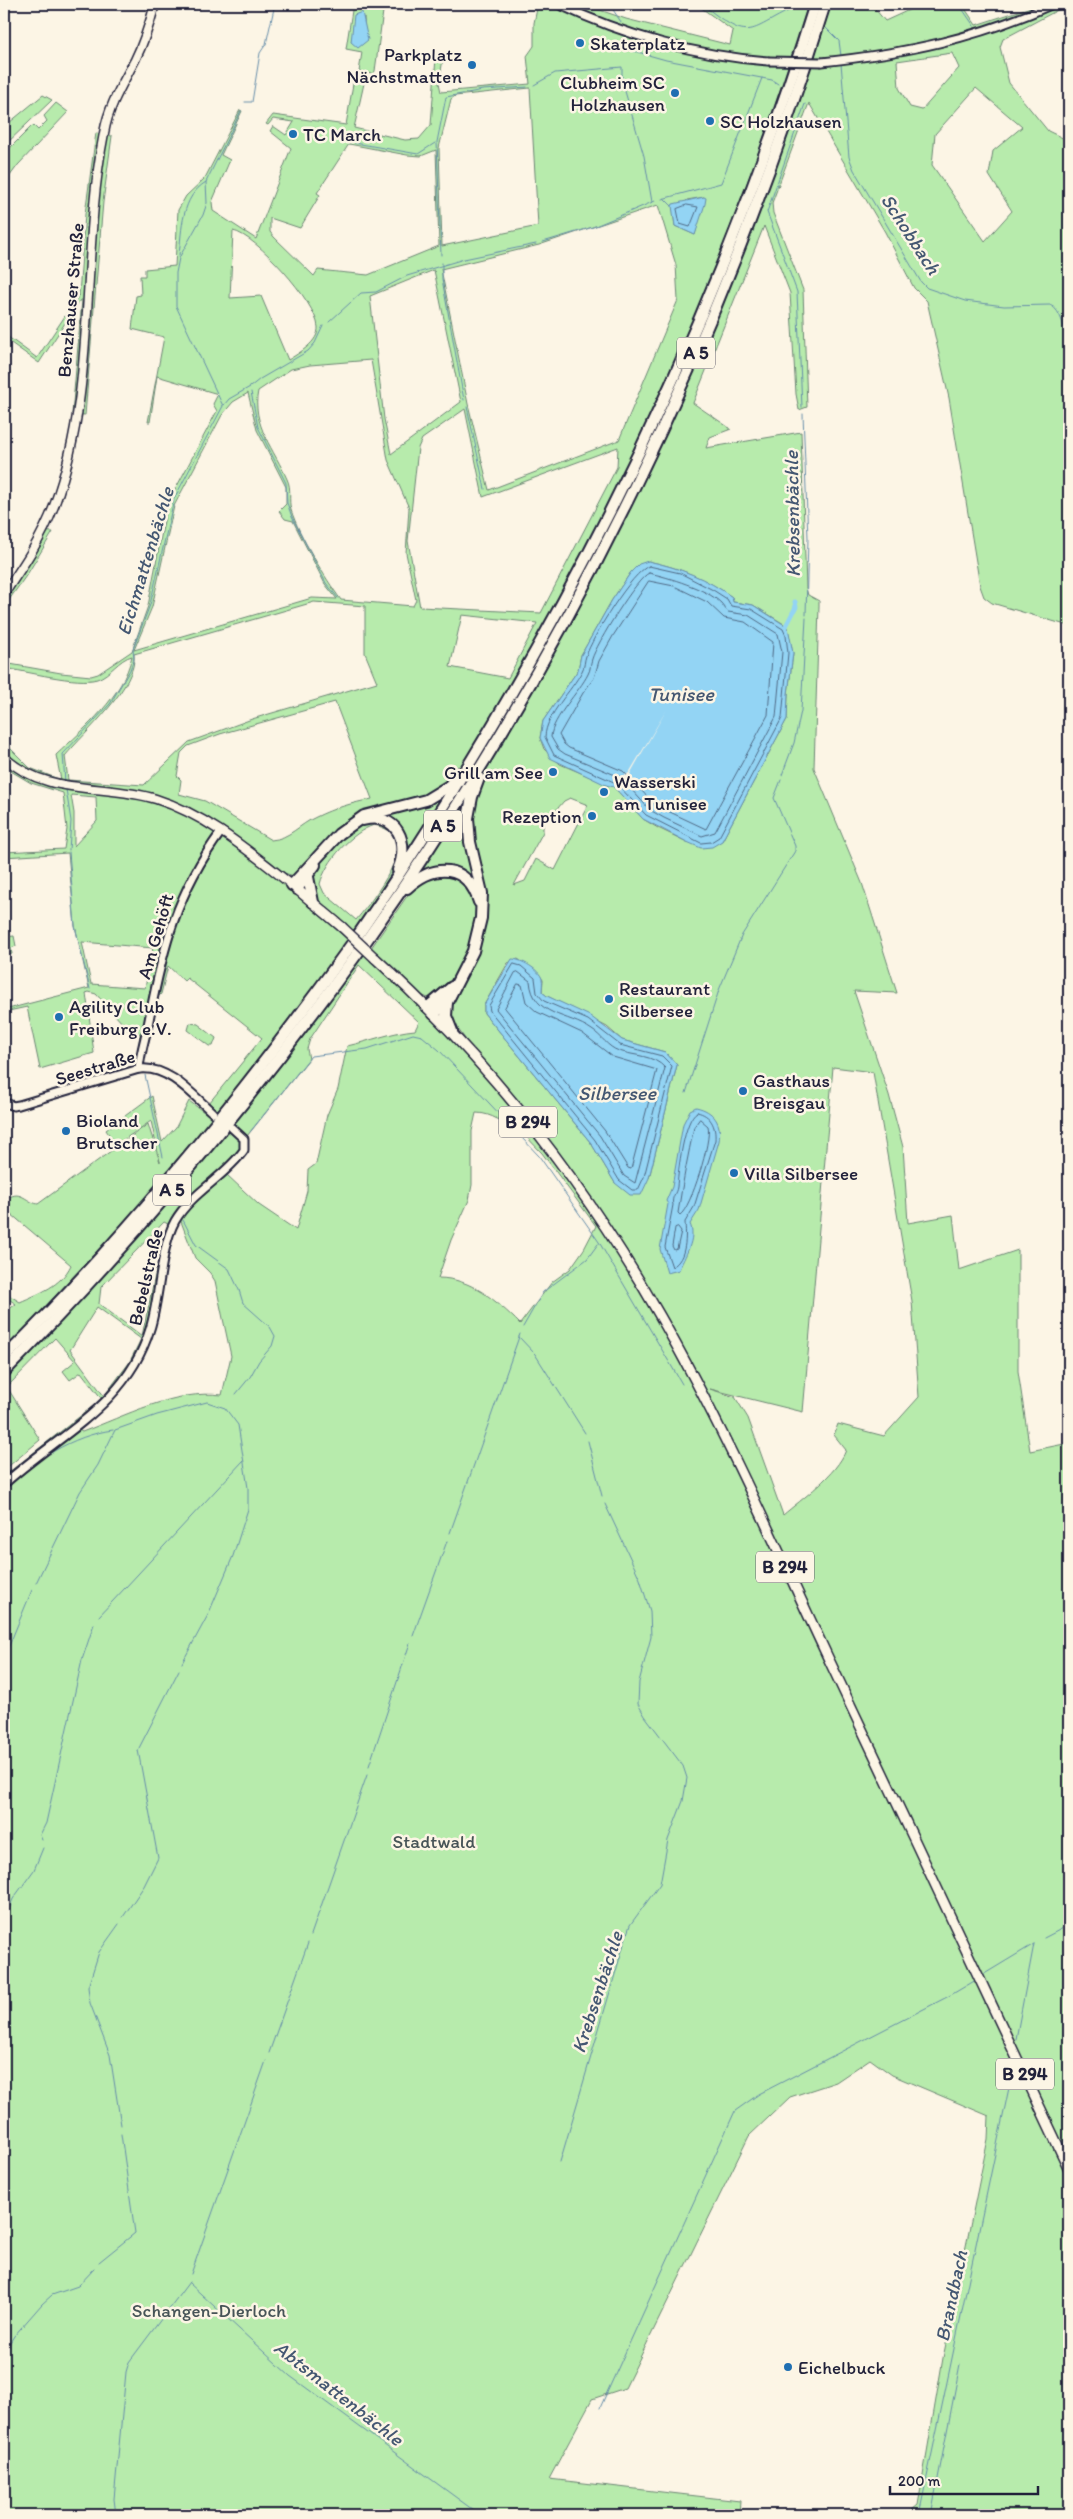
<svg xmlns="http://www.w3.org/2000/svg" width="1073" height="2519" font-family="Itim,sans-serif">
<rect width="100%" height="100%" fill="#fcf5e5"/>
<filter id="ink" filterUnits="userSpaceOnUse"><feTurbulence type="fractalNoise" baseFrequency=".02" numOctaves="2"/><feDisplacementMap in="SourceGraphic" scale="10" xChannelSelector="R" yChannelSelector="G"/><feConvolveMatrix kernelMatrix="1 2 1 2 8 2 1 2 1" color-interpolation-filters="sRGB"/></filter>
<g filter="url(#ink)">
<g fill="#b7ebac" stroke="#6c8674" fill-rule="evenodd">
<path d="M353 4H384L375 71 373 74 359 72 362 52 346 49ZM364 17 365 34 368 37 351 41Z"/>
<path d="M538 4H547L623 34 580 10 582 4 626 19 730 45 733 31 696 4H808C741 218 656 426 546 622 524 661 504 699 481 737 474 747 469 758 461 768 435 803 396 800 359 815 336 824 311 858 294 876L284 873 279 880 348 940 280 1034 218 1110 209 1103 262 1038 187 978 184 981 168 966 161 994 158 997 154 996 142 1044 139 1043 140 1034 124 1029 123 1024 96 994 89 992 86 993 94 1053 40 1069 27 1007 4 1012V1010L89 988 75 926 68 853 4 857V852L64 849 67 829 63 793 31 783 4 767V742L30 768 61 780 56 755C86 727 123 697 132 656 119 659 110 675 97 679 78 685 25 671 4 668V663L61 673 91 676 98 674 132 651 148 606 167 505 217 411 213 404 218 394 157 376 150 422H148L164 337 132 329 136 296 141 295 140 276H145V269L175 266 178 210 186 196 205 178 240 110 242 111 221 155 230 160 212 202 213 211 256 239 291 148 270 131 273 126 286 135 294 122 273 119 268 125 266 124 273 115 346 125 354 78 365 79 354 128 405 140 419 139 431 125 436 57 443 59 439 83 441 92 530 84 527 56 534 46V23ZM530 88 538 226 442 246 439 148 451 99 455 96ZM349 144 407 155 421 156 436 150 439 246 368 275 318 270 314 276 274 237 270 232V218L300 228 320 195 317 193ZM704 197 695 235 675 226 674 218 687 200ZM658 205 676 265 678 300 619 440 489 490 468 404 441 269 539 245ZM233 231C256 235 316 302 318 327 319 342 299 353 288 360L261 296 230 298ZM434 270 461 402 391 454 384 419 370 296ZM371 360 388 460 409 508 406 553 416 600 413 606 341 600C325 578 299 535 291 510 288 500 292 489 287 479 275 451 251 424 258 391L291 369 310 365ZM248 393 257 430 286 487V504L279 511 285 519 293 521 325 584 337 599 312 598 134 650 152 607 174 506 222 415 233 402ZM465 409 483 497 618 447 617 467 541 613 420 607 408 541 418 448 422 439ZM314 602 365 606V653L377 682 252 719 189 742 144 785 68 780 65 756C85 732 138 686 134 654ZM462 615 537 623 508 678 450 667ZM335 702 372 799C352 803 334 808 316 817 300 824 289 839 271 840L205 801 179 794 181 780 177 776 181 753 188 746 220 734ZM71 795 96 797 97 821 74 846V813ZM82 942 153 948 145 988 91 984Z"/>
<path d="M831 4H871L885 21 922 4H962L976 25 1040 4H1069L1003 39 1000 47 1009 83 1048 131 1069 141V626L992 603 984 597 980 586 949 398 927 301 914 288 885 232 809 103 772 203 773 213 803 290 807 407 799 410 796 394 790 293 764 226 693 403 731 429 710 437 706 448 801 432 806 588 808 595 819 601V606L814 768 862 883 897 993 854 991 889 1095 903 1147 908 1223 953 1215 959 1270 1018 1250V1371L1030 1451 1069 1443V2515H906L918 2505 943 2358 988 2139 989 2116 892 2075 870 2059 836 2082 790 2097 749 2136 625 2388 592 2399 549 2479 740 2501 739 2515H4V1476L102 1399 81 1372 70 1380 63 1371 75 1361 55 1338 7 1387 40 1440 4 1470V1380C137 1246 251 1106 364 954L478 1057 448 1015 450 1002 471 968 481 939 470 820 482 777 586 593 633 501 694 371 766 194 811 65H822L821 58H814ZM952 53 959 68 922 110 910 107 899 88 897 61ZM976 88 1022 127 993 151 989 175 1012 211 985 241 932 165 935 134ZM648 561C680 568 705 578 732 597L733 602 753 605 784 624 793 653 788 694 787 719 722 841 687 842 658 828 643 819 614 787 560 764 544 749 540 738 543 721 578 670 581 655 612 600 631 572ZM570 798 588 805 555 870 536 859 525 881 514 885 543 832V818L545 815 551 816 564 801ZM518 959 539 974 543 980 542 992 547 996 607 1027 622 1040 665 1052 677 1065 649 1178 615 1183 591 1143 484 1013V1005L508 963ZM359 965 419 1022 415 1030C392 1032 370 1041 347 1046L338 1089 327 1115 316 1164 308 1170 307 1191 296 1230 259 1205 226 1174 247 1136 309 1059 307 1049 310 1039ZM833 1067 873 1072 912 1301 919 1397 884 1436 838 1424 834 1435 846 1450C837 1474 802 1499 783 1515L748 1418 735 1397 710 1389 803 1412ZM476 1113C492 1113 504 1123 516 1132L520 1130 542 1153 596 1226 584 1249 570 1269 552 1282 520 1324C497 1301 471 1278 438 1278L451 1240 469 1200 472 1185V1131ZM180 1219 195 1258 210 1273 215 1281 231 1356 222 1395C175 1389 125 1416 82 1432L79 1430C130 1392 152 1346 163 1286 167 1264 169 1238 180 1219ZM164 1222 168 1224 162 1243 142 1336 99 1304 101 1287ZM97 1307 141 1339 129 1363 104 1396 70 1350Z"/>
<polygon points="43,95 52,100 4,146 4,127"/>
<polygon points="56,103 68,112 18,165 4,184 4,178 10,167 4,162 4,148 7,151 33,125 38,130 47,121 44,116"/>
<polygon points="96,133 112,136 103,202 85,415 72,414 82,300 80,300 39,363 4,338 4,334 37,358 79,295 85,214"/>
<path d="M775 143 703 328 607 535 536 667 533 665C576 588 618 510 655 430 698 336 736 239 775 143Z"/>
<polygon points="38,531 53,532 28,573 4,607 4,590 23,561"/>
<polygon points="448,791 407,855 406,847 382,818 387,813"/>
<polygon points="469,795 479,889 467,877 419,873"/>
<path d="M367 821C385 820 408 835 401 857 398 865 391 873 387 880 376 897 365 915 353 932 338 920 309 901 311 878 321 857 344 829 367 821ZM374 825C383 827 396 832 398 842 402 862 368 906 356 920L324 893 320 884C326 861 352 832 374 825Z"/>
<path d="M436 873 461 879C466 884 473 891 476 898 486 921 455 994 428 998L421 995 371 948 414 886Z"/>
<polygon points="14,936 16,946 11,948 12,954 4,956 4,937"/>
<polygon points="190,1023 198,1024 216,1038 213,1046 209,1046 188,1030"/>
<path d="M152 1096 162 1142 176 1127 189 1101 212 1118 135 1210 4 1351V1313L16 1304 4 1296V1292L20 1302C40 1293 61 1286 71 1265L4 1208V1201C20 1187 25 1202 38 1204L148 1124 160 1162 151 1121 116 1145 106 1130Z"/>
</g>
<g fill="#93d4f4" stroke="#668daa">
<polygon points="362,12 368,40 358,48 351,42 354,15"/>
<polygon points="704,197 706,198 705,204 695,235 675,226 672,206 673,204"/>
<path d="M648 561C680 568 706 578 732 597L733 602 753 605 788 627 793 653 788 694 787 719 722 841 712 847 701 848 687 842 643 819 614 787 606 785 550 758 540 738 543 721 578 670 581 655 612 600 631 572 639 564Z"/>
<path d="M512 959C521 959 540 970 542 979 543 982 542 988 542 992L547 996 590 1016 622 1040 665 1052 677 1065 649 1178 641 1195H630L615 1183 591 1143 484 1013V1005Z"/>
<path d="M696 1107C714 1111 722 1123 719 1141L699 1210 690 1224C697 1239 684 1257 679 1270L667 1273 660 1249 668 1204 666 1201 672 1187 683 1124 690 1110Z"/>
</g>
<polygon fill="#fcf5e5" points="667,709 630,774 632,777 625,781 619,793 622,782 621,780 615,781 629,773"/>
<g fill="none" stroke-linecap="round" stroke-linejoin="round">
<g stroke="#4f6985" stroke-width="1">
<polygon points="687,205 698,207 690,227 680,224 677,209"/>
<path d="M649 566 680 573 713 590 727 599 731 606 751 609 783 629 786 636 788 653 782 718 719 837 711 842 701 843 646 815 616 783 554 755 545 737C546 714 572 691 582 671 585 666 584 661 586 656 592 638 632 571 649 566Z"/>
<path d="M649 573C668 577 707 589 721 603 723 605 725 609 728 612L748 615 778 634 782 652 776 717 715 832 702 836 664 818 650 810 620 777 565 754 558 749 551 737C552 718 580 691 588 674 591 669 590 664 592 659 596 645 637 577 649 573Z"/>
<polygon points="649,581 674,586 707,602 724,618 745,622 773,642 768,715 706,829 655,805 623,771 569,748 564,744 559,735 583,693 594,678 599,661 613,636"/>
<polygon points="514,964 521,966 535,978 537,993 544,1001 588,1020 620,1045 662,1056 672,1066 644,1177 638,1190 632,1190 619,1180 595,1140 490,1011 489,1006"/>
<path d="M518 972 530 981C533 1017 568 1013 592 1030 602 1036 607 1047 619 1051 634 1056 654 1055 665 1068L635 1183 624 1176 600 1136 496 1009 515 973Z"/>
<polygon points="518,984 522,985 526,1002 537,1012 582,1033 613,1057 657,1070 631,1169 628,1168 605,1131 505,1008"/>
<path d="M697 1112C711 1115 716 1126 715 1140L694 1207 685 1222C686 1236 687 1259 672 1267L665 1247 673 1205C671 1197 676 1194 677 1187 678 1172 684 1118 697 1112Z"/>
<path d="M700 1119 708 1126C712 1140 691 1208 680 1215L678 1213C682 1185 688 1156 694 1127Z"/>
<polygon points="678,1227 681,1231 677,1249 674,1250 672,1246 675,1228"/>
</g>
<g stroke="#668daa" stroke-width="1">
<path d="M702 4C754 46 746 29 799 6"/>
<polyline points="798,4 808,13"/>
<polyline points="959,4 974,26"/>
<polyline points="610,5 621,22"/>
<polyline points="823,25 839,41 841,56"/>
<polyline points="622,40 627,49 666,60 772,80 778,84"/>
<path d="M841 63 849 157 854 170 921 282 927 288 965 301 1004 306 1050 305C1062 310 1064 331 1069 343"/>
<polyline points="534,85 555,73 622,67 622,81 644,156 652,202"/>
<polyline points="245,102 252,102 260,53 266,44 275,4"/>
<polyline points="355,143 418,154 435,143"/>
<polyline points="664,198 672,206"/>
<polyline points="662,199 721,183 762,78"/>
<polyline points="543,242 593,227 655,201"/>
<path d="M179 255C182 229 181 197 206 182"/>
<polyline points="441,255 437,142 446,97 483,90 527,87"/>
<polyline points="442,263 442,279 464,400"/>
<polyline points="329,322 361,293 376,292 407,276 464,259 536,244"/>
<polyline points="251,392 258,427 286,483 287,503 292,517 326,583 338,598"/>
<polyline points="224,405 229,399 250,387 260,379 308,351 315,343 323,326"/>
<polyline points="467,407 485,489"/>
<polyline points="802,407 797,292 767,212 805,104"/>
<polyline points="803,414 808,538 806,615"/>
<polyline points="782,775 794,743 801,711 806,618"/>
<polyline points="65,782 63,754 110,704 130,670 134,658 133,649 150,605 174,499 223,406 176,306 176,273 179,258 203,215 207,203 206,182 241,111"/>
<polyline points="66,789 71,821 69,850"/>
<polyline points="69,852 75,926 90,989"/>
<polyline points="145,1075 163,1157"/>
<polyline points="686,1093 719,990 742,935 795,851 795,846 774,798 781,780"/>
<polyline points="250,1132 311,1056 367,1049 413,1034 422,1036 439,1050 539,1156 599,1242 682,1384"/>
<polyline points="183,1220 196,1245 229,1269 239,1290 243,1303 270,1327 275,1336 272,1346 259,1361 250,1377 236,1394"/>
<polyline points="523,1327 543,1292 587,1259 598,1244"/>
<polyline points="519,1337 535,1354 585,1433"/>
<polyline points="588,1441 602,1496"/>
<path d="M4 1490C32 1461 73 1435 113 1430"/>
<polyline points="450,1533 520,1334"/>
<polyline points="36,1583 80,1492 98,1465 115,1430 157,1415 207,1402 225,1408 238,1425 248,1488 248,1509 233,1556 208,1615 182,1663"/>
<polyline points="99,1616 243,1461"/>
<polyline points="413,1636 447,1541"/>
<polyline points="4,1658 32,1590"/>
<polyline points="369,1766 410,1643"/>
<polyline points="42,1840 40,1835 46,1823 82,1660 94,1624"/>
<polyline points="123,1917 144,1886 158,1858 138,1750 179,1670"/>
<polyline points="4,1923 13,1899 34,1870 43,1848"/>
<polyline points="119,1924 99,1952 88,1987 90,2003 110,2055 121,2125"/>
<polyline points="311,1935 367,1775"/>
<polyline points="1044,1938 1069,1925"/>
<polyline points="981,1976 1034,1944"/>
<polyline points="1016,2039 1034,1944"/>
<polyline points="269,2053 308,1943"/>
<polyline points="560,2162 626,1937 630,1925 660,1884 668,1840 683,1801 687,1778 683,1766 645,1716 638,1704 639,1682 651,1637 650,1611 640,1579 605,1504"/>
<polyline points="99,2262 135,2233 121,2134"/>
<polyline points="191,2274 266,2061"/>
<polyline points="189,2283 290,2376 480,2515"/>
<polyline points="4,2352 14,2336 42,2304 52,2295 78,2286 94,2269"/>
<polyline points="600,2408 735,2111 759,2094 949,1996 976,1980"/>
<polyline points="4,2514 5,2515"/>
<polyline points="116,2515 114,2499 126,2372 129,2362 189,2282"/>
<polyline points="919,2515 1010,2083"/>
<polyline points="931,2515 960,2364"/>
</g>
<polyline stroke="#93d4f4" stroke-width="5" points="786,626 796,607 795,602"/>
<defs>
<g id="tertiary">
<path d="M558 4C623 35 697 56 768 61"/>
<path d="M822 62C906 53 975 39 1053 4"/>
<path d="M139 1069C140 1053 146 1036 149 1020 163 947 177 892 221 832"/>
<path d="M4 1102 13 1106 19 1105 139 1069C168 1065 193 1095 213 1113"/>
<path d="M4 1484C59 1434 127 1405 150 1329 160 1298 160 1248 175 1221 191 1193 225 1177 244 1150V1139L232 1128"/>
</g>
<g id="secondary">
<path d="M4 594C23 566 42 538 54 506 98 388 80 255 104 133 109 105 122 85 135 60 144 42 150 23 155 4"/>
<path d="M4 757C47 797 104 783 156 799 207 815 250 852 292 885"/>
</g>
<g id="primary">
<polyline points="292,885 342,927"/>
<path d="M375 958C488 1060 584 1183 660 1316 724 1428 776 1547 831 1664 911 1832 990 2001 1069 2169"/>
</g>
<g id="motorway">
<path d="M363 820C397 812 410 842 398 870"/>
<polyline points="308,877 313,902"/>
<polyline points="292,885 339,834 364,816 426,800 449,786 460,773"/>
<path d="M407 888C434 863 467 863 479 902"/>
<polyline points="297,889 315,865"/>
<path d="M358 935C556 648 712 337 815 4"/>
<path d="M366 941C568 655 722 338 825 4"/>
<polyline points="428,1007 452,987"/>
<polyline points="434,1014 447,1002"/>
<polyline points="452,1031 446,1016 447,1002 473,951 481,918 482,893 470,842 468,818 472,797 479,778"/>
<path d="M4 1358C132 1231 246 1091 351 945"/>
<path d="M4 1372C134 1241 251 1100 359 951"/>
</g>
</defs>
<use href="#tertiary" stroke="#22223b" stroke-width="11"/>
<use href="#secondary" stroke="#22223b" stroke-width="11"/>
<use href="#primary" stroke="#22223b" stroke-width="12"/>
<use href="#motorway" stroke="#22223b" stroke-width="14"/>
<use href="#tertiary" stroke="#fcf5e5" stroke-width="7"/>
<use href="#secondary" stroke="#fcf5e5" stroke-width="8"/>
<use href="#primary" stroke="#fcf5e5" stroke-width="9"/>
<use href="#motorway" stroke="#fcf5e5" stroke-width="10"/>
<defs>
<polyline id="tertiary-bridge" points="768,61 822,62"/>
<polyline id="primary-bridge" points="342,927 375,958"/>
</defs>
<use href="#tertiary-bridge" stroke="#22223b" stroke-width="11" stroke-linecap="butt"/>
<use href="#primary-bridge" stroke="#22223b" stroke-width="12" stroke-linecap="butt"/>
<use href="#tertiary-bridge" stroke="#fcf5e5" stroke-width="7"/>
<use href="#primary-bridge" stroke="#fcf5e5" stroke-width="9"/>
</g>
</g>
<g fill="#1f6fb2" stroke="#fcf5e5" stroke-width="2">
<circle cx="580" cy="43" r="5"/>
<circle cx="472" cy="65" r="5"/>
<circle cx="675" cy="93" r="5"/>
<circle cx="710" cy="121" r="5"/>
<circle cx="293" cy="134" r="5"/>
<circle cx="553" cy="772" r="5"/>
<circle cx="604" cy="792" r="5"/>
<circle cx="592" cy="816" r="5"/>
<circle cx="609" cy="999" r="5"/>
<circle cx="59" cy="1017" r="5"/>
<circle cx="743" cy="1091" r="5"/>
<circle cx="66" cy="1131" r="5"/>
<circle cx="734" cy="1173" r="5"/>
<circle cx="788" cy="2367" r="5"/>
</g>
<g text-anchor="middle" stroke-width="5" stroke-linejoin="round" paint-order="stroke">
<g fill="#fcf5e5" stroke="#63616e" stroke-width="1">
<rect x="677" y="337.5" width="38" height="31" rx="4"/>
<rect x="424" y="810.5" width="38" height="31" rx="4"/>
<rect x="499" y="1106.5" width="58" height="31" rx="4"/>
<rect x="153" y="1174.5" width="38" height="31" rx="4"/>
<rect x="756" y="1551.5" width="58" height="31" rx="4"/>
<rect x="996" y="2058.5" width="58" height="31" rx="4"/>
</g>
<g font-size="18" font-weight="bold" fill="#22223b">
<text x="696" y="359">A 5</text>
<text x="443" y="832">A 5</text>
<text x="528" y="1128">B 294</text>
<text x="172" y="1196">A 5</text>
<text x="785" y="1573">B 294</text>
<text x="1025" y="2080">B 294</text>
</g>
<g font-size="19" fill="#22223b" stroke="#fcf5e5" text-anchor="start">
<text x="590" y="50">Skaterplatz</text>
<text x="462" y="61" text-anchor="end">Parkplatz<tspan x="462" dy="22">Nächstmatten</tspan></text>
<text x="665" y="89" text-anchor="end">Clubheim SC<tspan x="665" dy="22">Holzhausen</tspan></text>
<text x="720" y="128">SC Holzhausen</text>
<text x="303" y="141">TC March</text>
<text x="543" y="779" text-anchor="end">Grill am See</text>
<text x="614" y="788">Wasserski<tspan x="614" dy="22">am Tunisee</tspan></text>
<text x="582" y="823" text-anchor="end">Rezeption</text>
<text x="619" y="995">Restaurant<tspan x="619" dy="22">Silbersee</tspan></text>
<text x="69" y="1013">Agility Club<tspan x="69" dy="22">Freiburg e.V.</tspan></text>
<text x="753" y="1087">Gasthaus<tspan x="753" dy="22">Breisgau</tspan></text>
<text x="76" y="1127">Bioland<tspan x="76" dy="22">Brutscher</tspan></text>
<text x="744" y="1180">Villa Silbersee</text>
<text x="798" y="2374">Eichelbuck</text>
</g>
<g font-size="19" fill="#22223b" stroke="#fcf5e5">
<text transform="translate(70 300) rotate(-85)" y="7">Benzhauser Straße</text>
<text transform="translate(155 936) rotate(-74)" y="7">Am Gehöft</text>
<text transform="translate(95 1067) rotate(-17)" y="7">Seestraße</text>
<text transform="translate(145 1277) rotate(-77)" y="7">Bebelstraße</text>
</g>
<g font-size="19" fill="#475457" stroke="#fcf5e5">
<text x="434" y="1848">Stadtwald</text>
<text x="209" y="2317">Schangen-Dierloch</text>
</g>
<g font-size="20" font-style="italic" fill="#445772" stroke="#fcf5e5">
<text transform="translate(911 234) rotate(57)" y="7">Schobbach</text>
<text transform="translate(792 514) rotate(-91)" y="7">Krebsenbächle</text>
<text transform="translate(145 561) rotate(-73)" y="7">Eichmattenbächle</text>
<text x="681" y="701">Tunisee</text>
<text x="617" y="1100">Silbersee</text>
<text transform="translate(597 1992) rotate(-72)" y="7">Krebsenbächle</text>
<text transform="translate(951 2296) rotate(-78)" y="7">Brandbach</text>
<text transform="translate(339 2393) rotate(38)" y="7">Abtsmattenbächle</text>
</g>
</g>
<rect width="1073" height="2519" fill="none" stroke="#fcf5e5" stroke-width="20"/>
<rect x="10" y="10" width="1053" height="2499" fill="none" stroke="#22223b" stroke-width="2" filter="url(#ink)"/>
<path d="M890 2486v8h148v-8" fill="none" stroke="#22223b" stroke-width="2.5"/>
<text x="898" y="2486" font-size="15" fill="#22223b" stroke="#fcf5e5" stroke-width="4" paint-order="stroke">200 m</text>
</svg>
